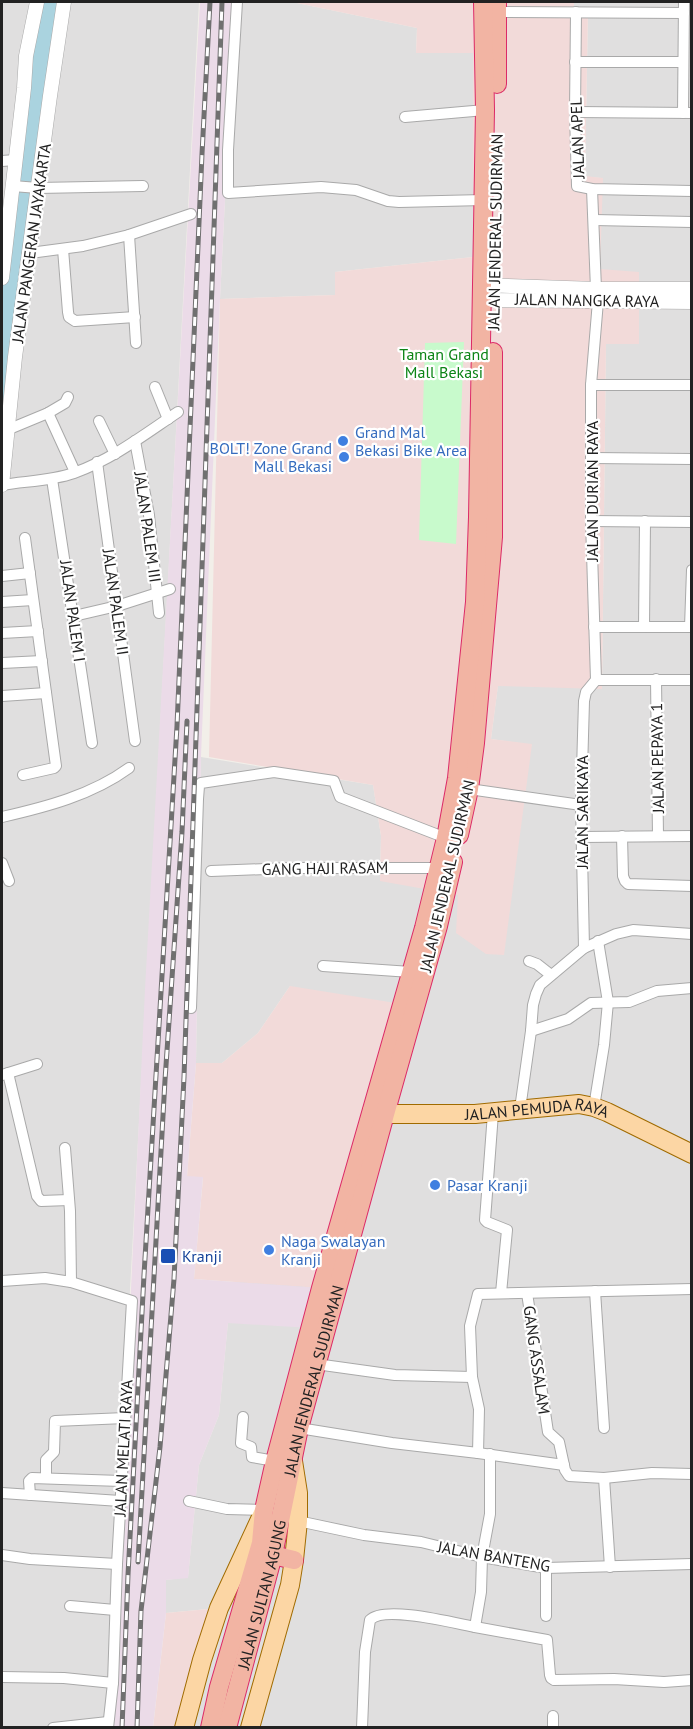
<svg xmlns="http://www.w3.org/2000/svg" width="693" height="1729" font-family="'PT Sans',sans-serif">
<rect width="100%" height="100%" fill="#f2efe9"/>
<g fill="#e0dfdf">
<polygon points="2,2 199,2 120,1477 114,1727 2,1728"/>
<polygon points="235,2 292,2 417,28 416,53 473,53 473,257 335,272 335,295 220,299"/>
<polygon points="574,2 691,2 691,1727 188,1727 218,1608 166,1613 166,1580 188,1577 199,1465 219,1415 228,1322 290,986 258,1033 222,1063 196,1063 201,757 373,785 381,836 380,881 532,745 491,739 498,685 602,688 606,344 639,344 600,269 602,178 585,177 588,11 574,9"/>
</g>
<g fill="#f2dad9">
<polygon points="292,2 574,2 574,9 588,10 585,176 603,178 600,269 639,272 639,344 606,344 602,689 498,686 491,739 532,744 504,955 486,954 456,933 458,895 380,881 381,836 373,785 209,757 220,299 335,295 335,272 473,257 473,53 416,53 417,28"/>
<polygon points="290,986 408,1005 321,1288 194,1279 203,1178 187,1177 196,1063 222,1063 258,1033"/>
<polygon points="219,1608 188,1727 153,1728 166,1613"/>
</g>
<polygon fill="#ebdbe8" points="200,2 235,2 220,299 201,756 196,1063 187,1176 203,1177 194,1279 321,1288 311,1328 228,1323 219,1415 199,1465 188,1578 166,1580 166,1613 153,1727 114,1728 122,1481 145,989"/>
<polygon fill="#c8facc" points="464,342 456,544 419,540 425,343"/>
<polygon fill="#aad3df" points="37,2 64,2 2,485 2,278"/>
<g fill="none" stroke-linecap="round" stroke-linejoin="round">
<defs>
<g id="minor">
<polyline points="237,2 228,150 228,193 321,187 356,190 388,201 399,202 484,200"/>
<polyline points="492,12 684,13"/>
<polyline points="576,12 575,112 577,186 592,189 692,191"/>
<polyline points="575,62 683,62"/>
<polyline points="575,112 692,113"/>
<polyline points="683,113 684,2"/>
<polyline points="405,117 485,110"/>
<polyline points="2,161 15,160"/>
<polyline points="13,186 38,188 143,186"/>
<polyline points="592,189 596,289"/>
<polyline points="594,220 692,222"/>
<polyline points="129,235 136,343"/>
<polyline points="63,249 68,312 69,317 75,321 135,317"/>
<polyline points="30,253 83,246 129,235 191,214"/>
<polyline points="591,385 692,385"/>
<polyline points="155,387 168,419"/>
<polyline points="48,413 75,472"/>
<polyline points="99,421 115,454"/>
<polyline points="7,430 48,413 65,403 68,397"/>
<polyline points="135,441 149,515 159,613"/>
<polyline points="592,458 692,459"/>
<polyline points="97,462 135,741"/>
<polyline points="52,479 92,743"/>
<path d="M2 485C26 481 51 481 74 473 113 459 145 434 178 412"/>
<polyline points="591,521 692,522"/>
<polyline points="2,576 30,573"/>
<polyline points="2,602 33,600"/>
<polyline points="74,616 117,606 170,589"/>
<polyline points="594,627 692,627"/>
<polyline points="644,627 645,521"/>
<polyline points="690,627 692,570"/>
<polyline points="2,633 38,631"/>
<polyline points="2,663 42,661"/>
<polyline points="656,679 658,836"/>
<polyline points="596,680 591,521 591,385 598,301"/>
<polyline points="596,680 692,680"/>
<polyline points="2,696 46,693"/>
<polyline points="23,775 54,768 56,766 25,538"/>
<polyline points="469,789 581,805"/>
<path d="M2 817C46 807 92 795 129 768"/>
<polyline points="622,836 623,876 625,881 628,884 692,886"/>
<polyline points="582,837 692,836"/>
<polyline points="2,863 9,881"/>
<polyline points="211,871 291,868 439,868"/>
<polyline points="584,948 581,805 584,701 586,692 596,680"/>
<polyline points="529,961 537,964 551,975"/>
<polyline points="323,966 411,972"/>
<polyline points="191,1008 198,799 199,786 201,783 274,772 334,781 340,797 446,838"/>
<polyline points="531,1031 568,1019 591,1003 629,1002 657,991 692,988"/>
<polyline points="8,1073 37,1196 41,1201 69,1200"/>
<polyline points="2,1075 37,1064"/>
<polyline points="594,1107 604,1045 608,1002 598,941"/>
<polyline points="520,1109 531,1031 533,1005 536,994 540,985 584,948 616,934 633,930 692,934"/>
<polyline points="493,1113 485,1220 487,1222 507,1230 501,1293"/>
<polyline points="65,1148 70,1211 71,1282"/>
<polyline points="2,1281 45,1278 71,1282 132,1301 117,1564 113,1683 108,1728"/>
<polyline points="595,1291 604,1428"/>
<polyline points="527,1293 548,1432 559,1442 565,1470 569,1476 604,1478 610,1567"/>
<polyline points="316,1364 395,1375 472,1377"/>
<polyline points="243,1417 241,1443 251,1447 252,1457 275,1461"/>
<polyline points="299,1428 392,1443 478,1453 564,1465"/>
<polyline points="478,1453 479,1409 472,1377 470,1326 478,1294 692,1289"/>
<polyline points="46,1477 46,1460 54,1452 55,1421 125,1418"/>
<polyline points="604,1478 652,1473 692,1474"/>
<polyline points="2,1493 120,1501"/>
<polyline points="30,1495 29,1481 32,1478 121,1481"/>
<polyline points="189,1501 227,1509 264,1510"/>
<polyline points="298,1521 364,1535 421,1542 482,1557 546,1568 692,1564"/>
<polyline points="2,1555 30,1559 117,1564"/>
<polyline points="546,1568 546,1616"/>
<polyline points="70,1606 115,1610"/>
<polyline points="475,1627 547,1640 550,1675 551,1678 554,1680 614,1679 664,1682 692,1680"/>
<polyline points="2,1677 64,1678 113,1683"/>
<polyline points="553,1716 553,1728"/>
<polyline points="53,1728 108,1722"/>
<path d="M362 1728 365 1652 370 1620C384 1605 454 1623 475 1627L481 1592 482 1557 490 1514V1454"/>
</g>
<g id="tertiary">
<polyline points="2,278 24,88 26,56 37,2"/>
<polyline points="483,285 596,289 692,289"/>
<polyline points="483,300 692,302"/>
<polyline points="2,485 15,357 50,96 64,2"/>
</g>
<g id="primary">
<path id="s1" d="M372 1111 385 1114H475L579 1104 594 1107 607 1112 692 1154"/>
<polyline points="184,1728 202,1660 219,1608 263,1513"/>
<polyline points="250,1728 290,1585 294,1560 298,1521 298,1493 293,1461"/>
</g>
<g id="trunk">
<polyline points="497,2 497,84"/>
<polyline points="459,835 469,789 475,743 493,537 493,352"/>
<polyline points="273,1555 294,1560"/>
<polyline points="210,1728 219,1687 261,1543 264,1510 275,1461 321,1288 424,928 446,838 457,778 475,602 478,517 485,110 483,2"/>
<path id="s2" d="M227 1728 273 1555 299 1428 385 1114 438 926 453 862"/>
</g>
</defs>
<use href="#minor" stroke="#a9a9a9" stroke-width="12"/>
<use href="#tertiary" stroke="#a9a9a9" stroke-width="15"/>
<use href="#primary" stroke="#a06b00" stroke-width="20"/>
<use href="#trunk" stroke="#dc2a67" stroke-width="20"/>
<use href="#minor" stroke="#fff" stroke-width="10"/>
<use href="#tertiary" stroke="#fff" stroke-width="14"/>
<use href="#primary" stroke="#fcd6a4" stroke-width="18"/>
<use href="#trunk" stroke="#f2b4a3" stroke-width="18"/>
<defs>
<g id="rail">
<polyline points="138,1562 165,1080 182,832 187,721"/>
<polyline points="122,1728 128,1575 144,1275 177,726 202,154 210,2"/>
<polyline points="137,1728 141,1611 160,1447 174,1279 184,1077 222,2"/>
</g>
</defs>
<use href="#rail" stroke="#707070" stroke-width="5"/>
<use href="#rail" stroke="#fff" stroke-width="3" stroke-dasharray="9" stroke-linecap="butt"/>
</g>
<g fill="#3f7fe0" stroke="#fff" stroke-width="2">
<circle cx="343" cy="441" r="6"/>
<circle cx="344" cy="457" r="6"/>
<circle cx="435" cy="1185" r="6"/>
<circle cx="269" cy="1250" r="6"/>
</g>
<rect fill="#1a4fb4" stroke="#fff" stroke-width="2" x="160" y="1248" width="16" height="16" rx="3"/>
<g text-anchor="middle" stroke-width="4.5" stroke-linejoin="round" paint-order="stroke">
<g font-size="16" fill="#222" stroke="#fff">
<text transform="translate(577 138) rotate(-92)" y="6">JALAN APEL</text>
<text transform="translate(495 232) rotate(-89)" y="6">JALAN JENDERAL SUDIRMAN</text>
<text transform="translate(31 243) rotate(-82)" y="6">JALAN PANGERAN JAYAKARTA</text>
<text transform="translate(587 300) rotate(1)" y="6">JALAN NANGKA RAYA</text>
<text transform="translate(592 491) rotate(-90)" y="6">JALAN DURIAN RAYA</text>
<text transform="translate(148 527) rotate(82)" y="6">JALAN PALEM III</text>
<text transform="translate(116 602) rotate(82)" y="6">JALAN PALEM II</text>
<text transform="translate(73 611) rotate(82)" y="6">JALAN PALEM I</text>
<text transform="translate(657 758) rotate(-91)" y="6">JALAN PEPAYA 1</text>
<text transform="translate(582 812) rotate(-90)" y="6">JALAN SARIKAYA</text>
<text transform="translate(325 868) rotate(-1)" y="6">GANG HAJI RASAM</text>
<text transform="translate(447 876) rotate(-77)" y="6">JALAN JENDERAL SUDIRMAN</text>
<text dy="6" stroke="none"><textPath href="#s1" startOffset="166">JALAN PEMUDA RAYA</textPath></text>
<text transform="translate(537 1360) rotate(82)" y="6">GANG ASSALAM</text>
<text dy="6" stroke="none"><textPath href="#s2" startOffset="358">JALAN JENDERAL SUDIRMAN</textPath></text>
<text transform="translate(123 1448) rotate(-87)" y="6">JALAN MELATI RAYA</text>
<text transform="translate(494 1556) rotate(10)" y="6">JALAN BANTENG</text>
<text dy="6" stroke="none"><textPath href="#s2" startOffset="138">JALAN SULTAN AGUNG</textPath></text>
</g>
<g font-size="16" fill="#0c8416" stroke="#fff">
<text x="444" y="360">Taman Grand<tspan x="444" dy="18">Mall Bekasi</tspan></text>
</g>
<g font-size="16" fill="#366cbe" stroke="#fff" text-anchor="start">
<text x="355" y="438">Grand Mal<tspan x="355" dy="18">Bekasi Bike Area</tspan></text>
<text x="332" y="454" text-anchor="end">BOLT! Zone Grand<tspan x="332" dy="18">Mall Bekasi</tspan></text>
<text x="447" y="1191">Pasar Kranji</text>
<text x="281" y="1247">Naga Swalayan<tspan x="281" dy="18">Kranji</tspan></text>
</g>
<g font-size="16" fill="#164399" stroke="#fff" text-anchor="start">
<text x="182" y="1262">Kranji</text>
</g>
</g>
<rect width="693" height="1729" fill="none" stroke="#222222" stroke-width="6"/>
</svg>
